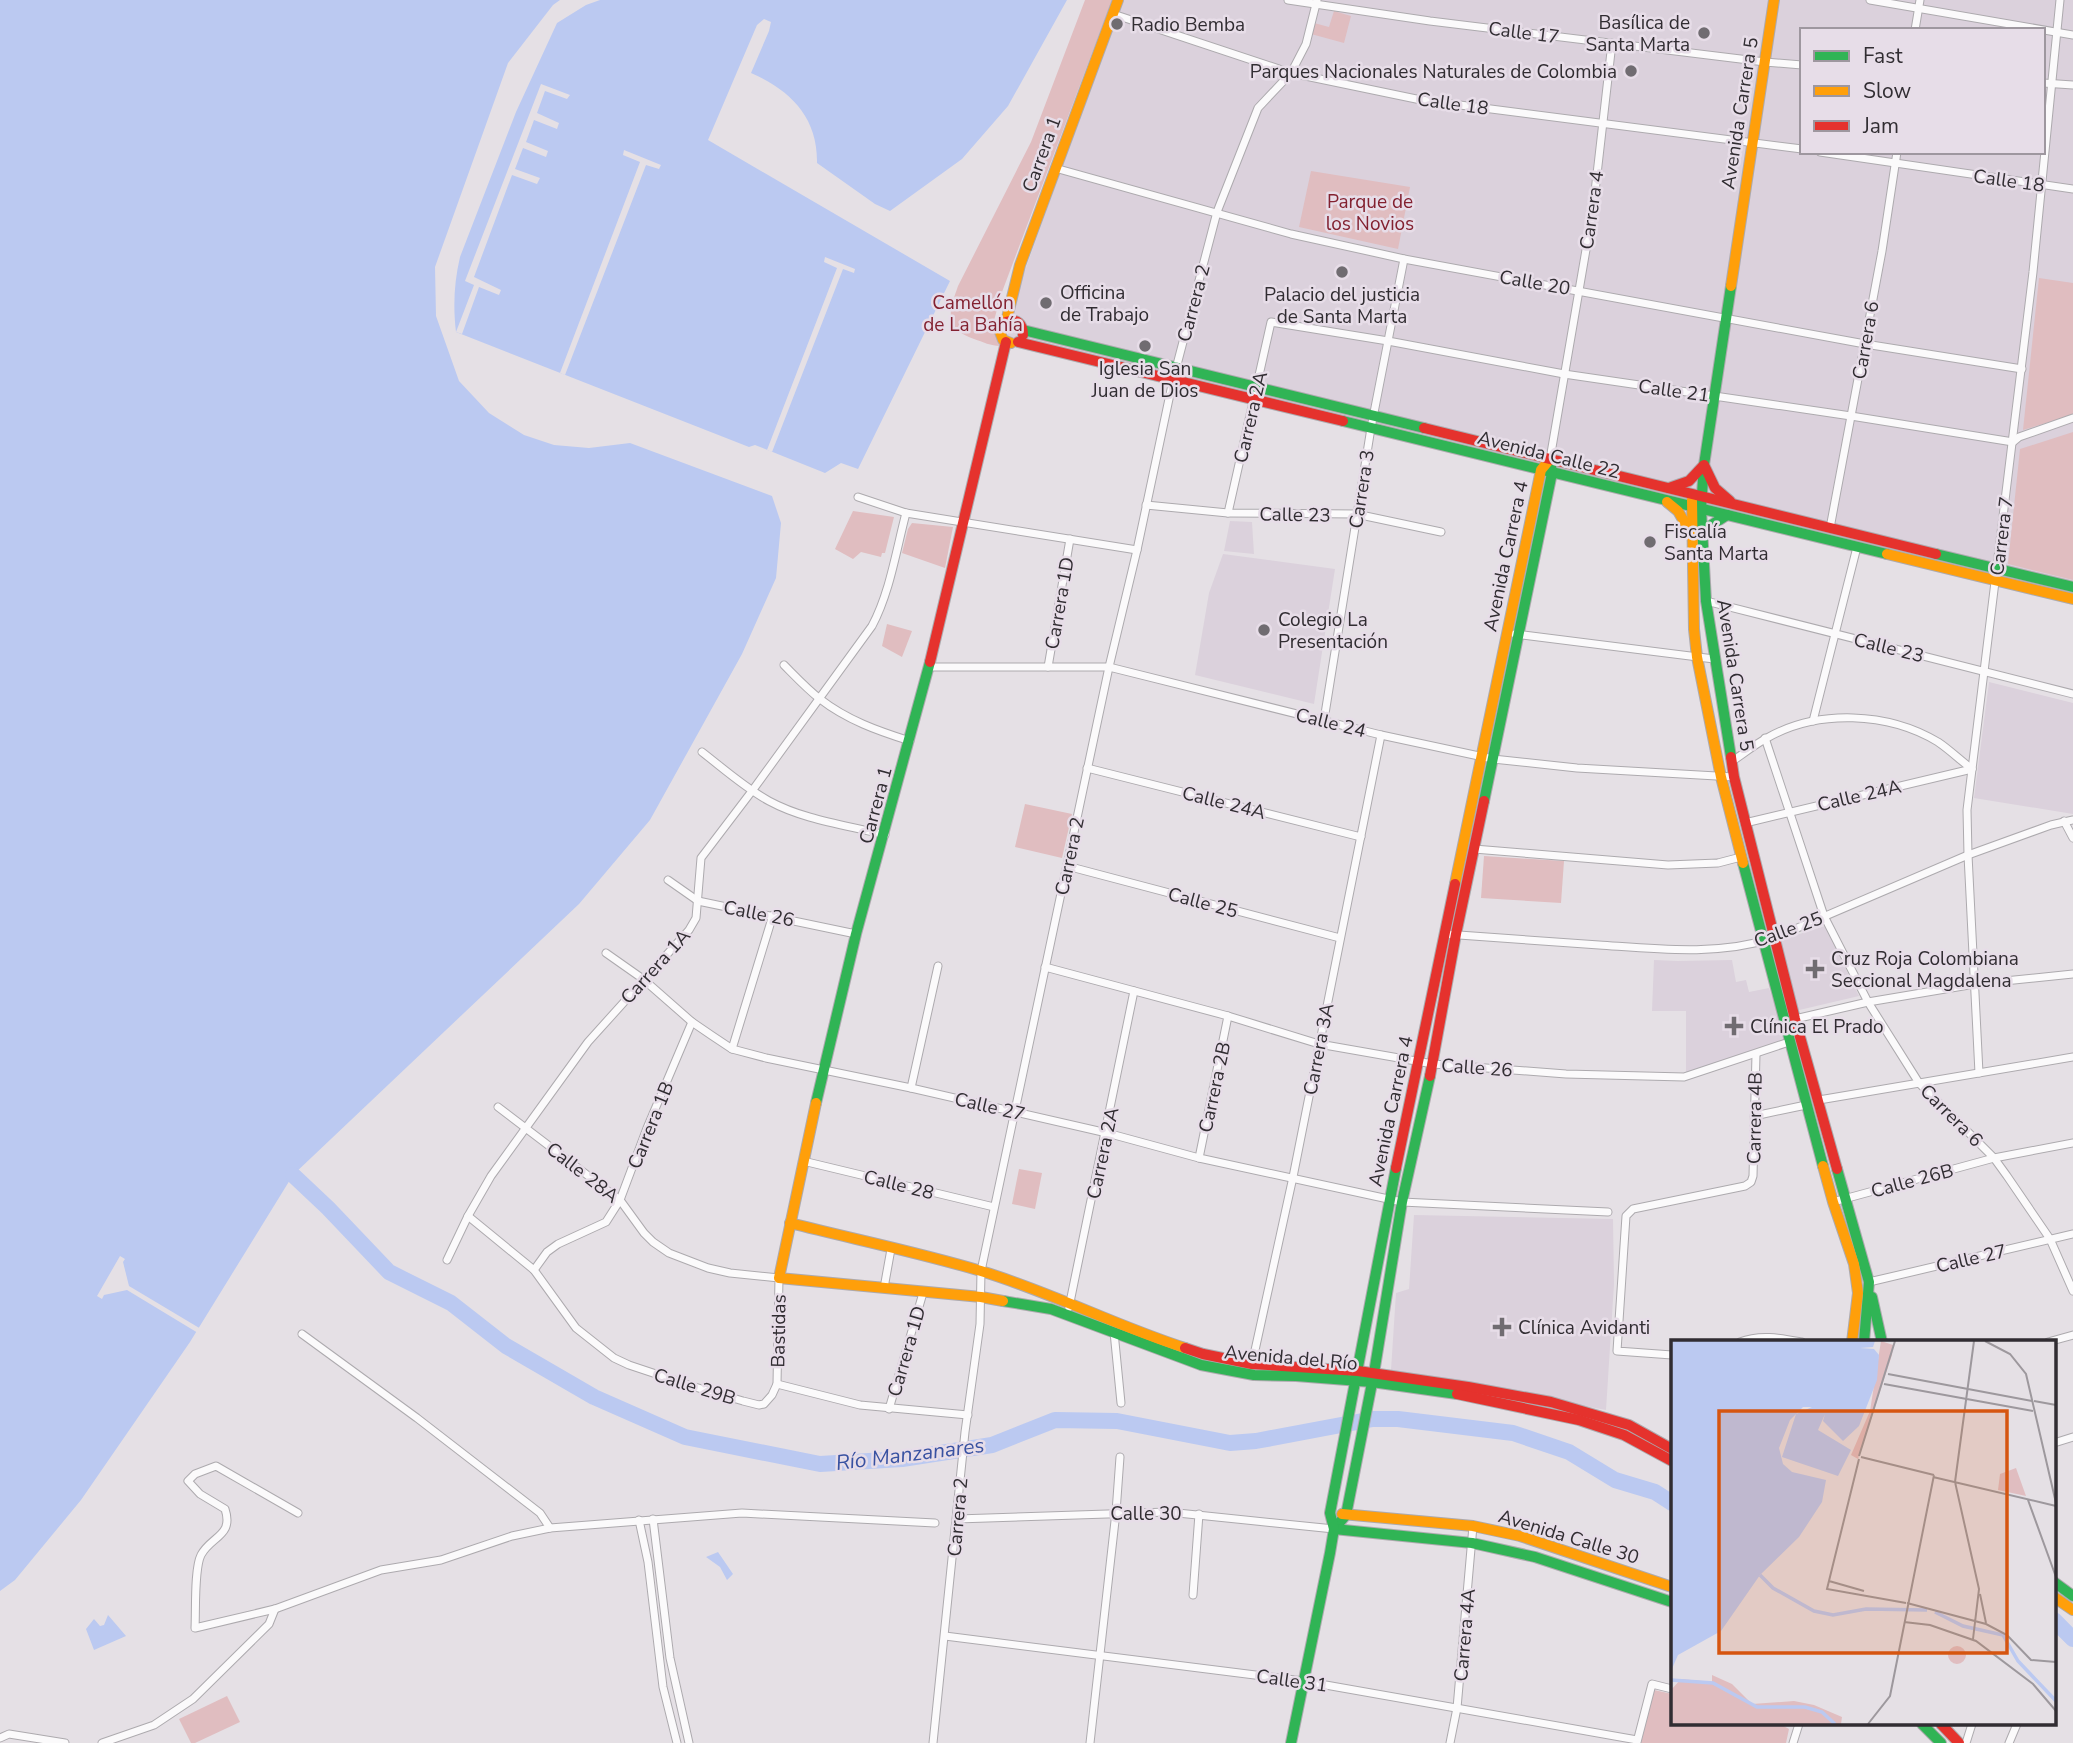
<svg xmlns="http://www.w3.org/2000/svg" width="2073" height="1743" font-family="'Nunito Sans',sans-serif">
<rect width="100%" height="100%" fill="#e5e0e5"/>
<g fill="#dbd1dc" fill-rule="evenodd">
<path d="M1122 0H2073V598L1006 342 1019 287ZM1802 30H2043V152H1802Z"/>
<polygon points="1230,521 1252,522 1254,554 1224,551"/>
<polygon points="1223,554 1335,569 1314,704 1195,675 1209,593"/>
<polygon points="1989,682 2073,703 2073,814 1974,798"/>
<polygon points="1825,926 1859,996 1795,1011 1777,941"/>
<polygon points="1654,960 1678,961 1732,960 1736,982 1746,980 1749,992 1769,988 1787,1041 1686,1073 1686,1011 1652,1011"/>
<polygon points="1414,1215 1613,1219 1614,1284 1606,1410 1391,1370 1396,1293 1409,1289"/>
</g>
<g fill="#e0bdc0">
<path d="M1085 0H1112L1002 292 993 324 1000 346C991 346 983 342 974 339 943 328 949 312 958 286L1031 142Z"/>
<polygon points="1334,11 1351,16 1344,43 1311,34 1314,23 1329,27"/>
<polygon points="1311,171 1410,187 1398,249 1299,227"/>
<polygon points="2039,278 2073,283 2073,415 2023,430"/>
<polygon points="2073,432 2073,580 2008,564 2020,449"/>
<polygon points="853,511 894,517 885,553 882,553 881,557 861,552 853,559 835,549"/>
<polygon points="912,523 953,527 945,568 902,553 908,529"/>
<polygon points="887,624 912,631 902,657 882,646"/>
<polygon points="1025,804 1072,814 1062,858 1015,847"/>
<polygon points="1484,856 1564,861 1561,903 1481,898"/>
<polygon points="1019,1169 1042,1173 1035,1209 1012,1204"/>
<polygon points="1654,1690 1672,1694 1672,1724 1780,1724 1789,1729 1786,1743 1641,1743"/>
<polygon points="227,1696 240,1722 195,1743 191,1743 179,1719"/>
</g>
<g fill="#bbc9f1">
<polygon points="0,0 560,0 553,5 508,63 435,267 436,316 459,381 489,413 524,435 554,445 589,448 630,443 772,496 781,523 776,578 742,654 650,820 579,904 293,1175 190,1342 81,1500 15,1580 0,1591"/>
<path d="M600 0H1067L1008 106 962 159 890 211 875 204 817 163C818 117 790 90 751 73L769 31 771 22 764 19 757 25 708 140 950 281 858 469 841 463 825 473 755 445 749 447 456 332C453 306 454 283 460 257L516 112 557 23 586 5Z"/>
<polygon points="718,1552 733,1574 727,1580 720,1567 706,1557"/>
<polygon points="108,1615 126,1636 94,1650 86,1629 94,1619 100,1626 104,1625"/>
</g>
<g fill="#e5e0e5">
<polygon points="541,84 570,95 567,99 545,91 537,113 559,123 557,129 534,120 526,142 548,151 546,157 523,148 515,169 540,178 537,184 512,175 474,277 501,290 499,295 479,287 462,334 456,332 474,285 465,281"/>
<polygon points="624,150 661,165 659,169 646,165 565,375 560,373 640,162 623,155"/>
<polygon points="825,257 855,269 854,273 843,269 772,452 767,450 837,268 824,262"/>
<polygon points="120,1256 125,1259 123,1262 129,1286 201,1329 198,1333 127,1290 104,1295 102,1299 97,1296"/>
</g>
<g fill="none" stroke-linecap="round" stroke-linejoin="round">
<g stroke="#bbc9f1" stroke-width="16">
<polyline points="293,1175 328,1208 389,1272 451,1303 506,1346 594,1397 685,1437 820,1464 902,1459 992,1445 1055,1420 1117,1421 1230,1443 1256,1441 1373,1419 1398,1419 1513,1433 1569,1452 1615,1480 1655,1492 1672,1503"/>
<polyline points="2054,1620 2073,1639"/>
</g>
<defs>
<g id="street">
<polyline points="1288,0 1430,21 1765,62 1802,65"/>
<polyline points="1870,0 2073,35"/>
<polyline points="1113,14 1291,73 1421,100 1802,149"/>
<polyline points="1915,30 1920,0"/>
<polyline points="2043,83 2073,85"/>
<polyline points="1820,152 2073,189"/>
<polyline points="1055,168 1291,234 1404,259 1865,344 2022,369"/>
<polyline points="1550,459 1593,209 1612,43"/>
<polyline points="858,497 906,513 1137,550"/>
<polyline points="1146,505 1228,513 1356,514 1441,532"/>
<polyline points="1228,513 1271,322 1388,341 1564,374 1851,416 2013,442 2019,437 2073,418"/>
<polyline points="1830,528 1882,251 1897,152"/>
<polyline points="1706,601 2073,694"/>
<polyline points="1515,634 1714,659"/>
<path d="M784 665C795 676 807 689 820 699 847 720 878 731 910 741"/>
<polyline points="929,667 1109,667 1381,735 1493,759 1577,768 1734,777"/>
<polyline points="1048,667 1070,539"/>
<polyline points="1324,720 1371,428 1404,259"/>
<polyline points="1813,721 1857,547"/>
<polyline points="1765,738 1824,916 1868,1002 1919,1083 1994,1158 2007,1176 2050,1239 2073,1291"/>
<path d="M702 752C724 769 745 788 769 801 804 820 846 825 885 835"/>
<path d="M1731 762C1743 754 1754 745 1767 738 1818 709 1888 712 1938 742 1950 750 1961 761 1972 769"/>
<polyline points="1087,768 1361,837"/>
<polyline points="2064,821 2073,838"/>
<polyline points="1745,823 1972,769"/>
<polyline points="1474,849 1668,865 1718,863 1741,857"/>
<polyline points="1067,866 1340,938"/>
<polyline points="668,880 698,901 856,934"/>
<path d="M1445 934C1496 938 1548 941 1599 945 1658 949 1717 956 1774 938L1968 855 2051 825 2073 820"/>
<polyline points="606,953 643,979 692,1022 711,1035 732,1049 766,1058 911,1088 1107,1133 1199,1158 1402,1202 1608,1212"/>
<polyline points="1045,967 1228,1016 1319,1044 1433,1064 1566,1074 1684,1077 1789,1042"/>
<polyline points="1795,1019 1868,1002 1975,984 2073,974"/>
<polyline points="732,1049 773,915"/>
<polyline points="1979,1073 1968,855 1967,810 2033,272 2060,0"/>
<polyline points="911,1088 938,966"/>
<polyline points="1819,1100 2073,1057"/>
<polyline points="1754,1116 1806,1105"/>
<polyline points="1199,1158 1228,1016"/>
<polyline points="803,1161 994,1207"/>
<polyline points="1833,1202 1994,1158 2073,1143"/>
<polyline points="468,1216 534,1270 576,1328 614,1358 629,1365 695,1387 743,1401 759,1405 764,1404 772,1395 777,1384 779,1278 730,1273 708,1268 669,1253 653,1242 644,1233 620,1200 498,1107"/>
<path d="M447 1260 468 1216 491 1176 588 1042 689 930 696 918 701 858 752 791 872 626C890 592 896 551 906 513"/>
<polyline points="534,1270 547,1252 558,1244 606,1222 620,1200 647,1128 692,1022"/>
<polyline points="1869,1282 2073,1234"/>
<polyline points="884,1288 891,1249"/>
<polyline points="1069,1307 1134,991"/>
<polyline points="1114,1332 1121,1403"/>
<polyline points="302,1334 417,1418 540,1513 550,1528"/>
<path d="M1740 1342C1760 1334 1780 1338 1802 1342"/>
<polyline points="2048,1342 2073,1335"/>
<polyline points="1672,1355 1617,1351 1626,1216 1633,1209 1745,1186 1751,1182 1753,1176 1756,1054"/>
<polyline points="1252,1364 1293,1177 1381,735"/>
<polyline points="777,1384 860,1405 968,1415"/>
<polyline points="889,1409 923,1293"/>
<polyline points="2054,1443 2073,1437"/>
<path d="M298 1513 216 1466 195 1474 188 1481 200 1494 225 1509C234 1536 211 1536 201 1555 194 1569 196 1610 195 1628L275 1609 381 1570 441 1560 512 1536 550 1528 742 1513 935 1523"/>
<polyline points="653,1519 670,1658 689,1743"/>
<polyline points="957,1519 1168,1512 1334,1529"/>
<polyline points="639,1520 648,1562 663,1687 677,1743"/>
<polyline points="1193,1595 1199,1514"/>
<polyline points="945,1636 1303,1681 1637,1740"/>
<polyline points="0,1738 9,1734 65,1743"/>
<polyline points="1637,1742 1652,1684 1672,1689"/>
<polyline points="102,1743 154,1725 193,1699 269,1624 275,1609"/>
<polyline points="933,1743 965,1432 980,1324 981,1271 1109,667 1137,550 1173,380 1217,212 1258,108 1291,73 1306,44 1317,0"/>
<polyline points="1090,1743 1116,1512 1120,1457"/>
<polyline points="1450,1743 1457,1708 1473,1526"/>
<polyline points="1793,1743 1799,1724"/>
<polyline points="1966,1743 1972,1724"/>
<polyline points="2009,1743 2017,1724"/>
</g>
<g id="fast">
<polyline points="1023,330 1424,428"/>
<polyline points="1343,421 1887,554"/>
<polyline points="1702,536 1710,526 1727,515"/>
<polyline points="1936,554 2073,587"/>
<polyline points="1731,757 1706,601 1701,509 1704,465 1731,286"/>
<polyline points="1484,801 1552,473 1550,459"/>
<polyline points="1743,863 1823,1166"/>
<polyline points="816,1103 856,934 930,662"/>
<polyline points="1837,1169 1869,1282 1864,1342"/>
<polyline points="1872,1297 1882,1342"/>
<polyline points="1003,1301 1051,1309 1201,1365 1254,1375 1296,1376 1372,1382 1457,1394"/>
<polyline points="1334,1529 1346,1515 1374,1373 1402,1202 1430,1076"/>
<polyline points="1334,1529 1472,1543 1535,1557 1672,1602"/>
<polyline points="2054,1582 2073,1596"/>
<polyline points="1922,1724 1941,1743"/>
<polyline points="1291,1743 1330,1553 1334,1529 1330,1513 1396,1168"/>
</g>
<g id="slow">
<polyline points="1731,286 1774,0"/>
<polyline points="1011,343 1003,340 1000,332 1006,322 1020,265 1118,0"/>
<polyline points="1692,500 1694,629 1697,657 1721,777 1743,863"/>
<polyline points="1667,502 1678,511 1689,530"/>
<polyline points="1887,554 2073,599"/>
<polyline points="1455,884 1541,470 1550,459"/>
<polyline points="816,1103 779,1278 981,1297 1003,1301"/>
<polyline points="1823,1166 1833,1202 1854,1264 1858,1293 1852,1342"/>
<path d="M790 1223C853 1239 918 1252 981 1271 1051 1292 1116 1326 1185 1348"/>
<polyline points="1342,1514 1473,1526 1520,1536 1672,1587"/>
<polyline points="2054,1597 2073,1610"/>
</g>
<g id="jam">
<path d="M1006 322C1017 318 1023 324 1023 335"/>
<polyline points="1018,342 1343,421"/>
<polyline points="1424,428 1936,554"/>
<polyline points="1669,488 1689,481 1704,465 1715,488 1730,501"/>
<polyline points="930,662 1006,342"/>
<polyline points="1731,757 1734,777 1795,1019 1837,1169"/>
<polyline points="1430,1076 1456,934 1484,801"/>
<polyline points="1396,1168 1455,884"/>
<polyline points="1185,1348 1203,1354 1252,1364 1358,1371 1468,1387 1551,1402 1629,1425 1672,1449"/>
<polyline points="1457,1394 1579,1420 1624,1435 1672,1461"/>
<polyline points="1941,1724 1959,1743"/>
</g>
</defs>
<use href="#street" stroke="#adaaae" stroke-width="9"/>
<use href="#fast" stroke="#adaaae" stroke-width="12"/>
<use href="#slow" stroke="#adaaae" stroke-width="12"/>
<use href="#jam" stroke="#adaaae" stroke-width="12"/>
<use href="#street" stroke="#fbfafb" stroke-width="7"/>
<use href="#fast" stroke="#30b455" stroke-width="10"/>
<use href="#slow" stroke="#ff9f0a" stroke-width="10"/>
<use href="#jam" stroke="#e5322d" stroke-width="10"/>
</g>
<g fill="#706c71" stroke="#e7dde8" stroke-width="2.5">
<circle cx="1117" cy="24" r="7"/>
<circle cx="1704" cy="33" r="7"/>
<circle cx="1631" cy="71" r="7"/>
<circle cx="1342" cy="272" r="7"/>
<circle cx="1046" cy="303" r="7"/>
<circle cx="1145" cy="346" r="7"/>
<circle cx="1650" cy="542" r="7"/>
<circle cx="1264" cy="630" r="7"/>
<path d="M1811.5 958.5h7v7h7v7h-7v7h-7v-7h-7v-7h7z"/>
<path d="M1730.5 1015.5h7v7h7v7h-7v7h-7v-7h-7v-7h7z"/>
<path d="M1498.5 1316.5h7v7h7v7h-7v7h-7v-7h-7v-7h7z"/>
</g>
<g text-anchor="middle" stroke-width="5" stroke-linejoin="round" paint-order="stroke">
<g font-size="19" fill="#312d32" stroke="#e7dde8" text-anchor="start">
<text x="1690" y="29" text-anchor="end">Basílica de<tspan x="1690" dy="22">Santa Marta</tspan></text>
<text x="1131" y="31">Radio Bemba</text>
<text x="1617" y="78" text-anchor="end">Parques Nacionales Naturales de Colombia</text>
<text x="1060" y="299">Officina<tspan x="1060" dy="22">de Trabajo</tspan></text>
<text x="1342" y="301" text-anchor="middle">Palacio del justicia<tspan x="1342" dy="22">de Santa Marta</tspan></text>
<text x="1145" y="375" text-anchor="middle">Iglesia San<tspan x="1145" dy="22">Juan de Dios</tspan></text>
<text x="1664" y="538">Fiscalía<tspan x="1664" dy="22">Santa Marta</tspan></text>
<text x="1278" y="626">Colegio La<tspan x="1278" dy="22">Presentación</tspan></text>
<text x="1831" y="965">Cruz Roja Colombiana<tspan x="1831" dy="22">Seccional Magdalena</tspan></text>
<text x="1750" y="1033">Clínica El Prado</text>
<text x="1518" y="1334">Clínica Avidanti</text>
</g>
<g font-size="19" fill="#312d32" stroke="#e7dde8">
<text transform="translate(1524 32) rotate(7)" y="7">Calle 17</text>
<text transform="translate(1453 103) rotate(8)" y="7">Calle 18</text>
<text transform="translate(1739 113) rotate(-81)" y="7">Avenida Carrera 5</text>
<text transform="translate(1041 154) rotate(-70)" y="7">Carrera 1</text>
<text transform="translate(2009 180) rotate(8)" y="7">Calle 18</text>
<text transform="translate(1591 210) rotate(-82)" y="7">Carrera 4</text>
<text transform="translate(1535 282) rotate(10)" y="7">Calle 20</text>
<text transform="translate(1193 303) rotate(-75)" y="7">Carrera 2</text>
<text transform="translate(1865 340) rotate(-80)" y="7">Carrera 6</text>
<text transform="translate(1674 390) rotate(8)" y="7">Calle 21</text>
<text transform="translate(1250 417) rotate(-77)" y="7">Carrera 2A</text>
<text transform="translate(1549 454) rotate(14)" y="7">Avenida Calle 22</text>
<text transform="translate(1361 489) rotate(-81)" y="7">Carrera 3</text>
<text transform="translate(1295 514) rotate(1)" y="7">Calle 23</text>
<text transform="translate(2001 536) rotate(-83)" y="7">Carrera 7</text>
<text transform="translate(1505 556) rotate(-78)" y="7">Avenida Carrera 4</text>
<text transform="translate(1059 603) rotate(-80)" y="7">Carrera 1D</text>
<text transform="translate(1889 647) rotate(14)" y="7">Calle 23</text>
<text transform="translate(1736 675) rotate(81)" y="7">Avenida Carrera 5</text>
<text transform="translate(1331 722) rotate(14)" y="7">Calle 24</text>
<text transform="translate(1859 795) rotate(-13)" y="7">Calle 24A</text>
<text transform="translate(1224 802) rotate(14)" y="7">Calle 24A</text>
<text transform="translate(875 805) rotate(-75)" y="7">Carrera 1</text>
<text transform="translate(1069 856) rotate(-78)" y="7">Carrera 2</text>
<text transform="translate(1203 902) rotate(15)" y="7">Calle 25</text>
<text transform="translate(759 913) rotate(11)" y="7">Calle 26</text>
<text transform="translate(1788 929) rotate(-20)" y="7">Calle 25</text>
<text transform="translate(655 966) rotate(-48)" y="7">Carrera 1A</text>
<text transform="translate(1318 1049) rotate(-79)" y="7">Carrera 3A</text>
<text transform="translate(1477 1067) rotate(4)" y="7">Calle 26</text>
<text transform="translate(1214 1087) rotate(-78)" y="7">Carrera 2B</text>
<text transform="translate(990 1106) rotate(13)" y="7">Calle 27</text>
<text transform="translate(1390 1111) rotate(-78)" y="7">Avenida Carrera 4</text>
<text transform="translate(1952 1115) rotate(45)" y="7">Carrera 6</text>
<text transform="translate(1754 1118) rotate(-89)" y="7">Carrera 4B</text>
<text transform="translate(650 1125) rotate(-68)" y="7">Carrera 1B</text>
<text transform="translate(1102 1153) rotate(-78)" y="7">Carrera 2A</text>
<text transform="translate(583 1172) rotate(38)" y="7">Calle 28A</text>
<text transform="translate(1912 1180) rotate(-15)" y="7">Calle 26B</text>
<text transform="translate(899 1184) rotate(14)" y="7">Calle 28</text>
<text transform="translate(1971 1258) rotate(-13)" y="7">Calle 27</text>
<text transform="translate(778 1331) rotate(-89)" y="7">Bastidas</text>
<text transform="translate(906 1351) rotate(-74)" y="7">Carrera 1D</text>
<text transform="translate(1291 1357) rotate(5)" y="7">Avenida del Río</text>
<text transform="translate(695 1386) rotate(17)" y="7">Calle 29B</text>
<text x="1146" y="1520">Calle 30</text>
<text transform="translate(957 1517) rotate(-85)" y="7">Carrera 2</text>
<text transform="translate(1569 1536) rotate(17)" y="7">Avenida Calle 30</text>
<text transform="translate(1464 1635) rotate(-85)" y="7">Carrera 4A</text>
<text transform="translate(1292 1680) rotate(8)" y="7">Calle 31</text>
</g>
<g font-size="19" fill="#832130" stroke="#e7dde8">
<text x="1370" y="208">Parque de<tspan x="1370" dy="22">los Novios</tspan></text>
<text x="973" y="309">Camellón<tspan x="973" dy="22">de La Bahía</tspan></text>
</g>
<g font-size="21" font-style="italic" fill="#3851a1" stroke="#e7dde8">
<text transform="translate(910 1454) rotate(-7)" y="7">Río Manzanares</text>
</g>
</g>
<g transform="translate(1671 1340)">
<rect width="385" height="385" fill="#e5e0e5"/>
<path d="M210 1 222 5 221 15 187 119 180 115 199 71ZM345 128 355 156 327 150 329 134ZM277 315a9 9 0 1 1 18 0a9 9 0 1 1-18 0ZM41 335 61 344 81 364 123 361 143 365 171 377 170 384H0V350L10 339 41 342Z" fill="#e0bdc0"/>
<path d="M0 1H204L202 7 189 8 203 9 208 15 206 40 188 86 172 101 152 81 154 74 147 90 180 110 167 136 111 117 125 74 141 67H132L119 80 108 108 112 124 121 132 155 140 151 162 128 197 89 235 50 291 7 315 0 331Z" fill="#bbc9f1"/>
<path fill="none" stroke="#bbc9f1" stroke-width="3.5" d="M89 235 102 248 143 271 162 275 195 269 256 270M264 272 292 286 332 295 347 321 385 361M0 340 42 343 86 367H134L151 372 164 384"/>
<path fill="none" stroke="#9d989d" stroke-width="2" d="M314 1 339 14 355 34 385 163M217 34 361 61M213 44 362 71M363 61 385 65M188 116 224 1M190 117 263 135M188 119 156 249 235 263M262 137 385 166M357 160 385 237M158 241 193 251M309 254 315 283M236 263 315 284 336 295 360 320 385 322M233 282 259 285 305 301 362 344 385 371M302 299 308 249 284 142 303 1M197 384 219 356 263 135"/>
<path fill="#d65510" fill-opacity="0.15" stroke="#d65510" stroke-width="3.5" d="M48 71H336V313H48Z"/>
<rect width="385" height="385" fill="none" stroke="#312d32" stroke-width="3.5"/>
</g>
<rect x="1800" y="28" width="245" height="126" fill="#e7dde8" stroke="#9e979f" stroke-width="2"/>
<rect x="1814" y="51" width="35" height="10" fill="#30b455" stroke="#9e979f" stroke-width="2"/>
<text x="1863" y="63" font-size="21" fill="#312d32">Fast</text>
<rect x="1814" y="86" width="35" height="10" fill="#ff9f0a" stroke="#9e979f" stroke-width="2"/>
<text x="1863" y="98" font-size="21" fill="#312d32">Slow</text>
<rect x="1814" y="121" width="35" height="10" fill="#e5322d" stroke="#9e979f" stroke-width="2"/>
<text x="1863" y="133" font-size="21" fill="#312d32">Jam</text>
</svg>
